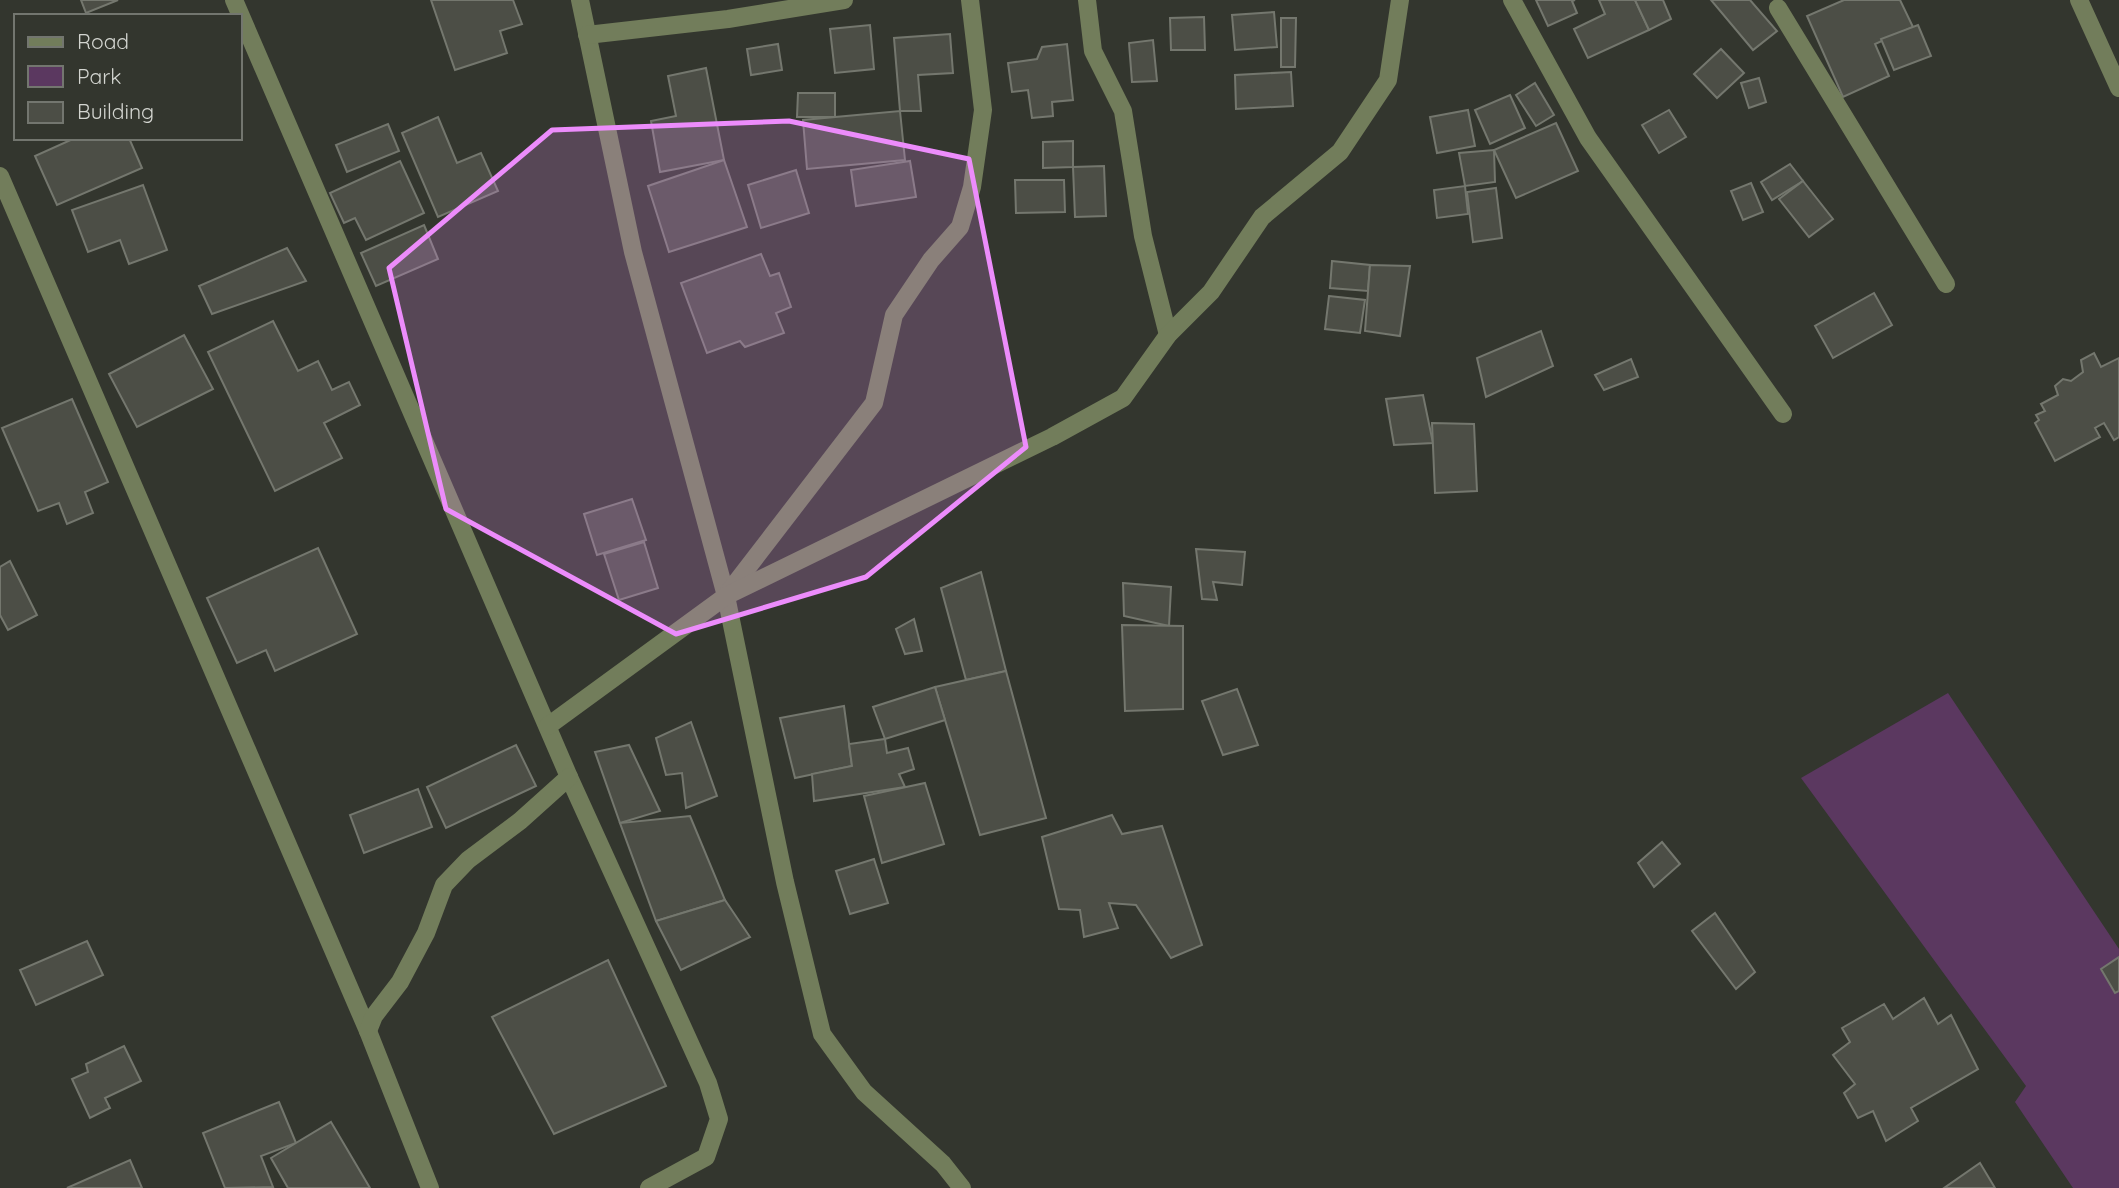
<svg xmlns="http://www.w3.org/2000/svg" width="2119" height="1188" font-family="Quicksand,sans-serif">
<rect width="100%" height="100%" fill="#33362e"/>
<polygon fill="#5b3860" points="1948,693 2119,949 2119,957 2101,969 2115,992 2119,991 2119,1188 2073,1188 2015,1102 2026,1086 1801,778"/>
<g fill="#4c4e46" stroke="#74776e" stroke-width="2">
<polygon points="81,0 118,0 86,13"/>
<polygon points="431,0 513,0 522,24 500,31 507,53 455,70"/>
<polygon points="1536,0 1575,0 1572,1 1577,13 1548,26"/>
<polygon points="1599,0 1635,0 1649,30 1588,58 1574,29 1605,14"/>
<polygon points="1635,0 1663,0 1671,19 1649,30"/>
<polygon points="1711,0 1750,0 1777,31 1753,50"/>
<polygon points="1844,0 1900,0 1913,27 1875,44 1889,76 1843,97 1807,16"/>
<polygon points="1274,12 1277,47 1235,50 1232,15"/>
<polygon points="1204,17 1205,50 1171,50 1170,18"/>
<polygon points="1281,18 1296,18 1295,67 1281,67"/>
<polygon points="870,25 874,69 835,73 830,29"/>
<polygon points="1918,25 1931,56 1894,70 1881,39"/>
<polygon points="950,34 953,73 918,75 921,111 900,111 894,38"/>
<polygon points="1153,40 1157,81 1132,82 1129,43"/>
<polygon points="778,44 782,70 751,75 747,49"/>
<polygon points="1067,44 1073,100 1052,102 1053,116 1032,118 1028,90 1012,92 1008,63 1037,59 1042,47"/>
<polygon points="1721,49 1744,73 1717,98 1694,74"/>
<polygon points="706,68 724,160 660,172 651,121 676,116 668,76"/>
<polygon points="1291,72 1293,106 1236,109 1235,75"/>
<polygon points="1759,78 1766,102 1749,108 1741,83"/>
<polygon points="1535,83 1554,115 1536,126 1516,95"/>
<polygon points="798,93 835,93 835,117 797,117"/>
<polygon points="1510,95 1525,128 1490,144 1475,110"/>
<polygon points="1468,110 1475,146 1437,153 1430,117"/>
<polygon points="1669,110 1686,137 1659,153 1642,125"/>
<polygon points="900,111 905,160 807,169 803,120"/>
<polygon points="438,117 457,163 481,153 498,191 438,217 402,133"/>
<polygon points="1556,123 1578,171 1516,198 1494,150"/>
<polygon points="388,124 399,151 347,172 336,145"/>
<polygon points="75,138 129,138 142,168 57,205 35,156"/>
<polygon points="1073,141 1073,167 1043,168 1043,142"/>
<polygon points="1494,150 1495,182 1465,186 1459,153"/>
<polygon points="724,160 747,227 669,252 648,186"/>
<polygon points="400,161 424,213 366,240 355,218 344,223 330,193"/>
<polygon points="910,161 916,197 856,206 851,170"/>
<polygon points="1790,164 1803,181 1772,200 1761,182"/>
<polygon points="1104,166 1106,216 1075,217 1073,167"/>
<polygon points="796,170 809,213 761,228 748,185"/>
<polygon points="1015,180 1064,180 1065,212 1016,213"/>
<polygon points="1803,181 1833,219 1809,237 1779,199"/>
<polygon points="1751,183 1763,212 1743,220 1731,191"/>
<polygon points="143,185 167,250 129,264 120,240 88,252 72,210"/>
<polygon points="1465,186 1468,214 1437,218 1434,190"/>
<polygon points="1496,188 1502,238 1473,242 1467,192"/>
<polygon points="424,225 438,259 376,286 361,253"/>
<polygon points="287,248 306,281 212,314 199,286"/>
<polygon points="761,254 770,276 779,273 791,307 776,313 784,333 745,347 740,341 707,353 681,283"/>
<polygon points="1332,261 1370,265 1368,291 1330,288"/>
<polygon points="1370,265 1410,266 1400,336 1365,331"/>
<polygon points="1874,293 1892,325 1833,358 1815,326"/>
<polygon points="1329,296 1365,300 1360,333 1325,329"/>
<polygon points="273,321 298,371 318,361 332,390 349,382 360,405 324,423 342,458 275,491 208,352"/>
<polygon points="1541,331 1553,366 1486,397 1477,358"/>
<polygon points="184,335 213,389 137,427 109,374"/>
<polygon points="2094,353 2101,367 2119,358 2119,437 2114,440 2104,423 2095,428 2100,437 2055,461 2035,423 2039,420 2036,415 2045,411 2041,404 2058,395 2055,386 2063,379 2071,381 2083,372 2081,360"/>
<polygon points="1631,359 1638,377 1604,390 1595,375"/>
<polygon points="1423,395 1433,443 1394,445 1386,399"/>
<polygon points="72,399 108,482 85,492 93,513 67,524 59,503 38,511 2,428"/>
<polygon points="1432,423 1474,424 1477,491 1435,493"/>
<polygon points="632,499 646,540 597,555 584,514"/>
<polygon points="644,542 658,588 619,600 604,554"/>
<polygon points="318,548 357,634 275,671 266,650 237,663 207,598"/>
<polygon points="1196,549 1245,552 1242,585 1213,582 1217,600 1202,599"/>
<polygon points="10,561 37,615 8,630 0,615 0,567"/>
<polygon points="981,572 1006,671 966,680 941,588"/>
<polygon points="1123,583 1171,587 1169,626 1124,616"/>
<polygon points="914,619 922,651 905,654 896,629"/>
<polygon points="1122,625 1183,626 1183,709 1125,711"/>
<polygon points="1006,671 1046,818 980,835 935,687"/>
<polygon points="935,687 945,720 885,739 873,707"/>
<polygon points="1237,689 1258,745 1223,755 1202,701"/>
<polygon points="844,706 852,766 795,778 780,718"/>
<polygon points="691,722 717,796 686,808 682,773 666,775 656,738"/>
<polygon points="885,739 887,753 908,748 914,769 899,774 905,787 814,801 812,774 852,766 849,744"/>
<polygon points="516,745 536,786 446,828 427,787"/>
<polygon points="629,745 660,811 620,823 595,752"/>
<polygon points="925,783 944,844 882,863 864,796"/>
<polygon points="418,789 432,827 364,853 350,815"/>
<polygon points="1112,815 1122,834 1162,826 1202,945 1171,958 1136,905 1109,903 1118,928 1084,937 1080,910 1059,909 1042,837"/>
<polygon points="690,816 725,900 656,921 620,823"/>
<polygon points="1662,842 1680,864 1654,887 1638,863"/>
<polygon points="874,859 888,903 850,914 836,871"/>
<polygon points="725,900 750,937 681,970 656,921"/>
<polygon points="1715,913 1755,972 1736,989 1692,931"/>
<polygon points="87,941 103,975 36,1005 20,970"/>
<polygon points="2119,957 2119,991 2115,993 2101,969"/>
<polygon points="608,960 666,1086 554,1134 492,1017"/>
<polygon points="1924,998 1938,1024 1951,1015 1978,1069 1911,1108 1918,1121 1886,1141 1873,1111 1858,1118 1844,1093 1855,1084 1833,1055 1850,1042 1842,1028 1884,1004 1893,1019"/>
<polygon points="124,1046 141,1081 105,1098 110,1108 90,1118 72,1079 88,1072 86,1064"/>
<polygon points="279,1102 296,1143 261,1156 273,1187 225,1188 203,1133"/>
<polygon points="331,1122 370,1188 288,1188 271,1158"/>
<polygon points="130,1160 142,1188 67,1188"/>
<polygon points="1980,1163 1995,1188 1944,1188"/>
</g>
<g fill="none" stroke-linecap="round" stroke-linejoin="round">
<g stroke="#727d5b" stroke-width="18">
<polyline points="234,0 569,777 708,1083 719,1119 706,1157 649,1188"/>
<polyline points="580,0 633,252 726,596 785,882 822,1034 864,1092 943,1164 962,1188"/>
<polyline points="1087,0 1093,51 1123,111 1143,236 1168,335"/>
<polyline points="1512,0 1588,138 1783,414"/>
<polyline points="2079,0 2119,88"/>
<polyline points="1778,8 1946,284"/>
<polyline points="587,35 728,19 844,0"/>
<polyline points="0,176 368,1031 430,1188"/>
<polyline points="728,593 874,403 894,315 931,260 960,227 972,187 983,110 970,0"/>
<polyline points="548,726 726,596 1052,437 1123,398 1168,335 1211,292 1262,217 1340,152 1388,80 1400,0"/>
<polyline points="368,1031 374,1016 400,982 426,933 444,885 468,860 520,821 569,777"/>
</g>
</g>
<path fill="#ec8cfb" fill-opacity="0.2" stroke="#ec8cfb" stroke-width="5" stroke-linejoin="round" d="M789 121 969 159 1026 447 866 577 676 634 446 509 389 268 552 130Z"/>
<rect x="14" y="14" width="228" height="126" fill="#33362e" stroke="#73766f" stroke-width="2"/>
<rect x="28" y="37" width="35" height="10" fill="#727d5b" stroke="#73766f" stroke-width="2"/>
<text x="77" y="49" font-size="21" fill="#d3d5d0">Road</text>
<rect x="28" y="66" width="35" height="21" fill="#5b3860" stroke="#73766f" stroke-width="2"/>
<text x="77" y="84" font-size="21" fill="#d3d5d0">Park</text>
<rect x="28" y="102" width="35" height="21" fill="#4c4e46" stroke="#73766f" stroke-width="2"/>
<text x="77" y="119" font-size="21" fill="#d3d5d0">Building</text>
</svg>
